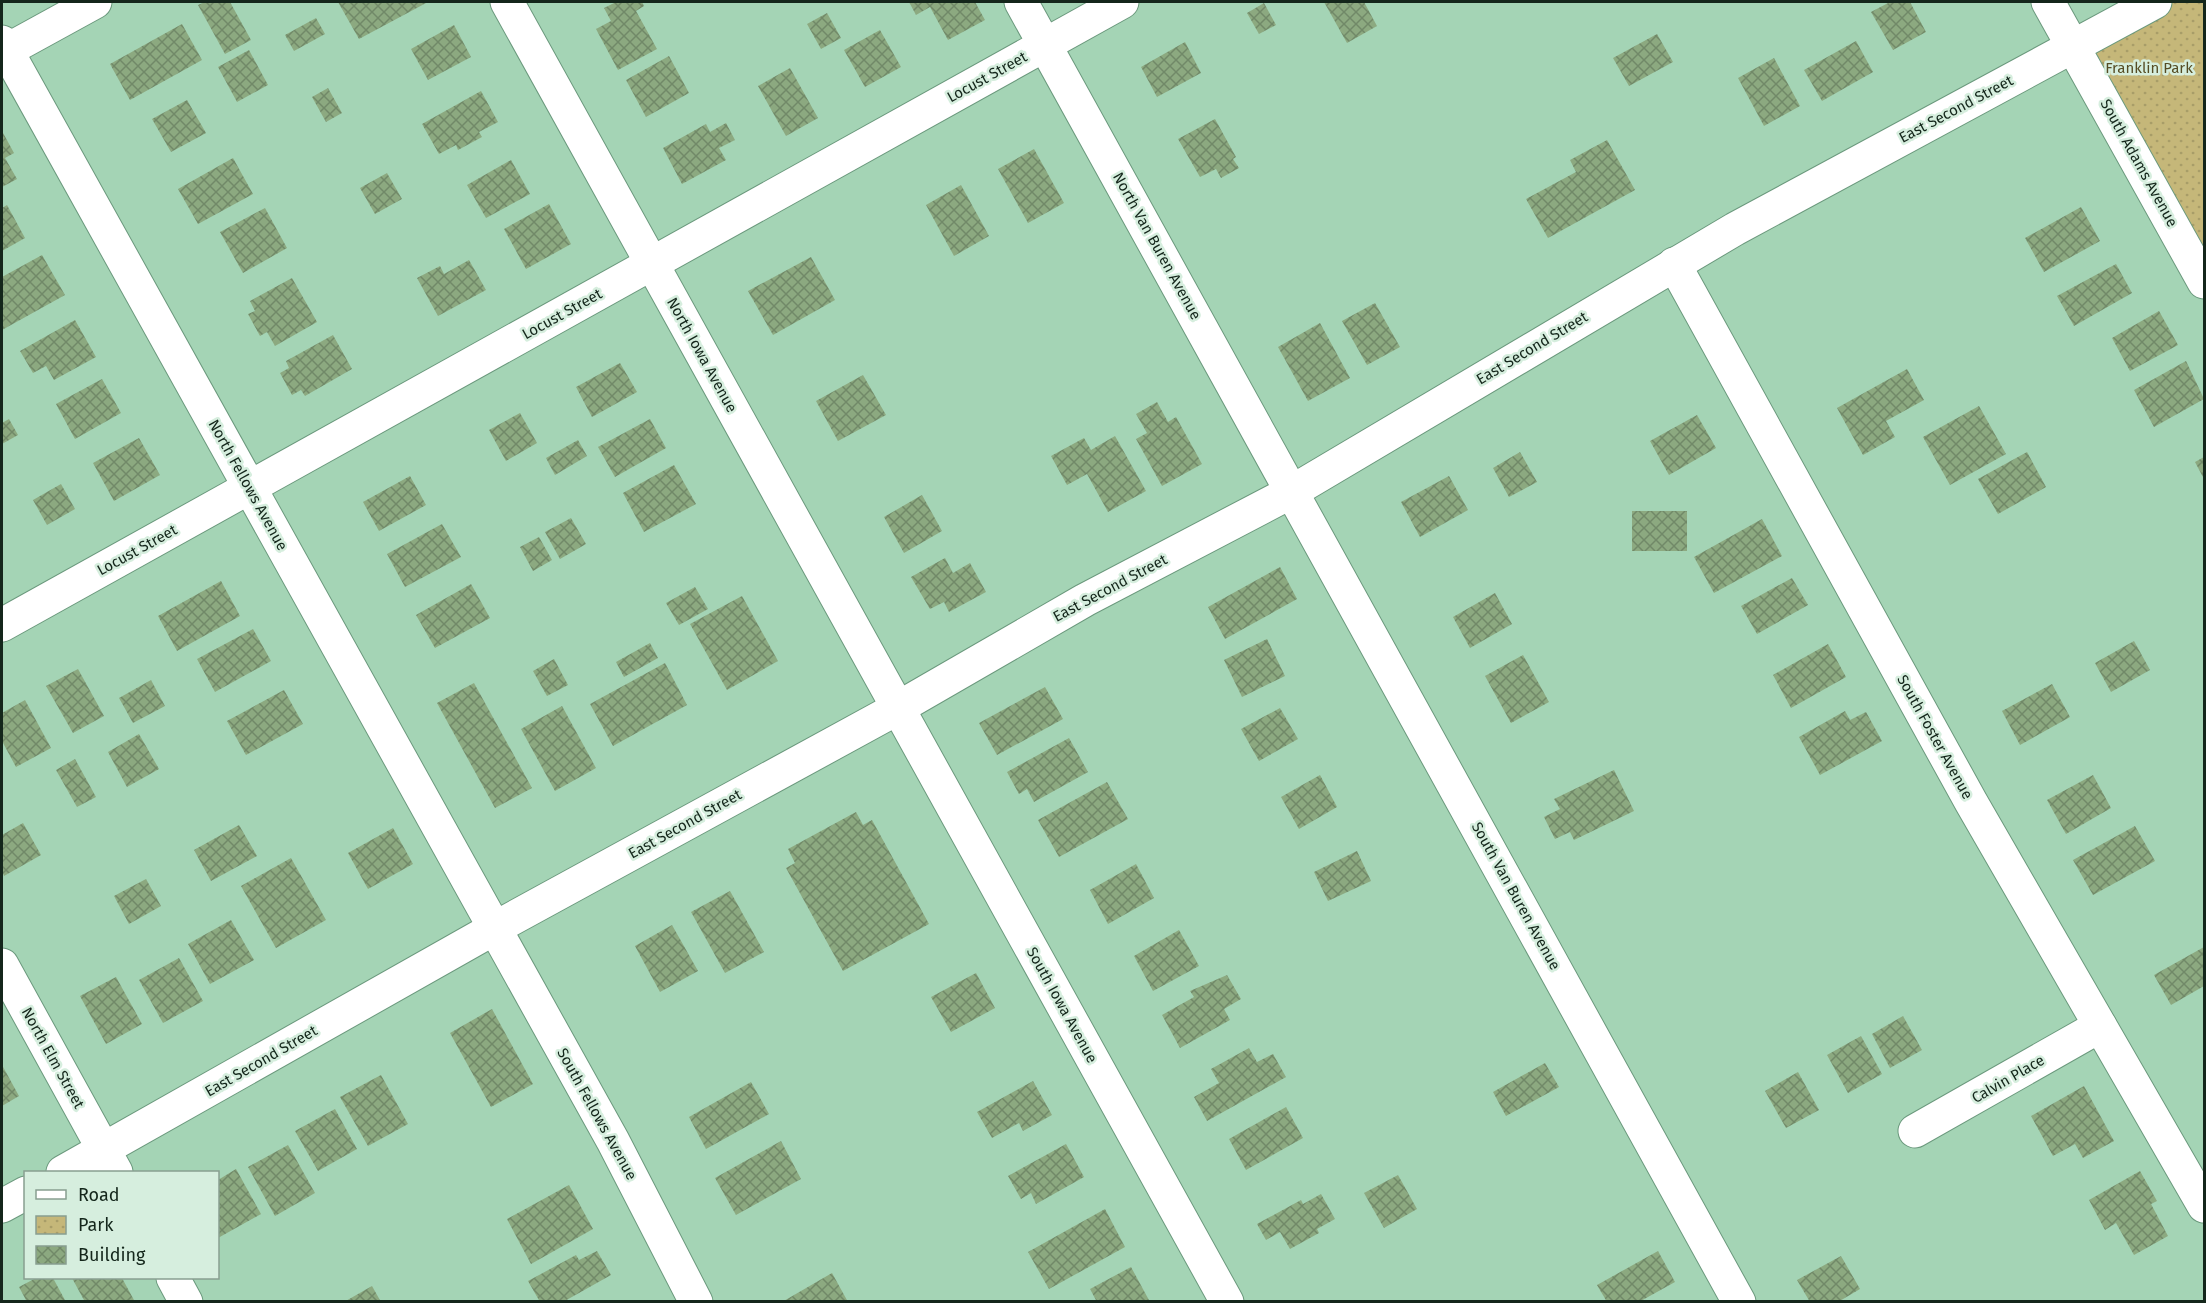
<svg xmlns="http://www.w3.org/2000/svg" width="2206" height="1303" font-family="'Fira Sans',sans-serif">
<defs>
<pattern id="park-dots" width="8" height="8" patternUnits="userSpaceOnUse" patternTransform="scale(1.5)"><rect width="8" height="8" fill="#c5b779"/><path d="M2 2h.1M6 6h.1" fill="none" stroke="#a89d68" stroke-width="1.8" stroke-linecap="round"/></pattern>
<pattern id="building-cross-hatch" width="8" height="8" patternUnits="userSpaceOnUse" patternTransform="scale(1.5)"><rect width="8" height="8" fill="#8ca980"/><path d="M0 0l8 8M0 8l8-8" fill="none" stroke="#718968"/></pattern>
</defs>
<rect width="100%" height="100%" fill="#a4d4b5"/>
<polygon fill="url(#park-dots)" points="2155,2 2204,2 2204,282 2073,46"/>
<g fill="url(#building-cross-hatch)">
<polygon points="205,2 230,2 251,40 225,54 198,5"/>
<polygon points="338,2 428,2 359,39"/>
<polygon points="616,2 642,2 644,6 636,11 657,49 618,70 596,29 611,21 604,8"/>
<polygon points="909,2 975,2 985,20 948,40 930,7 916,15"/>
<polygon points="1324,2 1364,2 1377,26 1347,43"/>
<polygon points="1890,2 1910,2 1926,32 1893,50 1871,12"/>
<polygon points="1264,3 1276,25 1259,34 1247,13"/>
<polygon points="827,13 841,38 821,49 807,24"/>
<polygon points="316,18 325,34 294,51 285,35"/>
<polygon points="182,24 202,60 130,100 110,64"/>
<polygon points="454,25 471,57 428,80 411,49"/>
<polygon points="880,30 901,67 865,87 844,50"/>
<polygon points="1657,34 1673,62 1629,86 1613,58"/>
<polygon points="1856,41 1873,72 1822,101 1804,70"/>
<polygon points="1185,42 1201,73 1157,97 1141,67"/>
<polygon points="249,50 268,85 237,102 218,67"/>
<polygon points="669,56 689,93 646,117 626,80"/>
<polygon points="1774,58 1800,106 1764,126 1738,78"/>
<polygon points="790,68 818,118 786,136 758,86"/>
<polygon points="328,88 342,113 326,122 312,97"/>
<polygon points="481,91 498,122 479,132 482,137 458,150 456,145 439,154 422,124"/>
<polygon points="187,100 206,133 171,152 152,119"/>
<polygon points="1215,119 1236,157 1233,159 1239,168 1221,178 1216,169 1200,177 1178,139"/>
<polygon points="726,123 735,140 719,148 726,160 682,184 663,148 706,124 710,132"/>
<polygon points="2,131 14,153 5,158 17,179 2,187"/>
<polygon points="1607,140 1635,190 1548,238 1526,199 1576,172 1570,160"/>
<polygon points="1034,149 1064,203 1028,223 998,169"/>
<polygon points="233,158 253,194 198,224 178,189"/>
<polygon points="511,160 530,194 486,218 467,185"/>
<polygon points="387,173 402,199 375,214 360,188"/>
<polygon points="961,185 989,236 954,256 926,205"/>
<polygon points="549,204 571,244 526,269 504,229"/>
<polygon points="7,205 25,238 2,251 2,208"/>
<polygon points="2081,207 2100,241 2044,272 2025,238"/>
<polygon points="265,208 287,248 243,273 220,232"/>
<polygon points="42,255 65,295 2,330 2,277"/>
<polygon points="811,257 835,300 773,335 748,291"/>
<polygon points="469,260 486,290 438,316 417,278 440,266 444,274"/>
<polygon points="2116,264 2132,293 2074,326 2057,296"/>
<polygon points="292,278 317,322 275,346 267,332 260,336 248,314 255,311 250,301"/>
<polygon points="1375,303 1400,347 1367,365 1342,321"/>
<polygon points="2159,311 2178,345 2130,371 2112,338"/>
<polygon points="75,320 96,357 54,380 46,366 33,373 20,351"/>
<polygon points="1320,323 1350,378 1308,401 1278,347"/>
<polygon points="333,335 352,369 305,396 301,390 292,395 280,373 289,368 286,361"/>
<polygon points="2186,361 2204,399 2154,427 2134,390"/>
<polygon points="620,363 637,392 592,417 576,387"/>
<polygon points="1907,369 1924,400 1886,421 1895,437 1863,455 1837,408"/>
<polygon points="863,375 886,415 838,441 816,401"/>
<polygon points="102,379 121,413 75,439 56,404"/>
<polygon points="1157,402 1168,422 1176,417 1202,464 1162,486 1136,439 1147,433 1136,414"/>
<polygon points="1979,406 2006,454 1950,485 1923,437"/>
<polygon points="520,413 537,443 506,461 489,430"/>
<polygon points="1697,415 1716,448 1669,475 1650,441"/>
<polygon points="9,419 18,435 2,444 2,423"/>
<polygon points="650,419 666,448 615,477 598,447"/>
<polygon points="1115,436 1146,491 1108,512 1087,474 1067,485 1051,456 1084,438 1091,450"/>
<polygon points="139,438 160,475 114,501 93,463"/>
<polygon points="578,440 587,456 555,475 546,458"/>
<polygon points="1520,452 1537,482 1509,497 1493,468"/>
<polygon points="2027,452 2046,487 1998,514 1978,479"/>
<polygon points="2204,457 2204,479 2195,462"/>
<polygon points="674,465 696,504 644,532 623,493"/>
<polygon points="410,476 426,505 379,531 363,502"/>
<polygon points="1449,476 1468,510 1420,537 1401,502"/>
<polygon points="61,484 75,509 47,525 33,500"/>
<polygon points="922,495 942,531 904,553 884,517"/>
<rect x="1632" y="511" width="55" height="40"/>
<polygon points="571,518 586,544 560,559 545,532"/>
<polygon points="1762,519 1782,556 1714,593 1694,557"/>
<polygon points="442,524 461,557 405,587 387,554"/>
<polygon points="539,537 552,560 533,571 520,547"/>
<polygon points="945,558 953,573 970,563 986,592 949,612 944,602 930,609 911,577"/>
<polygon points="1280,567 1297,599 1225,639 1208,607"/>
<polygon points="1792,578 1808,605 1757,634 1741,606"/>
<polygon points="221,581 240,616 177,651 158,616"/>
<polygon points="471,584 490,618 435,648 416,615"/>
<polygon points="695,587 708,609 679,625 666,603"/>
<polygon points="1495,593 1512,624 1470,648 1453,617"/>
<polygon points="742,596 778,661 727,690 690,624"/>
<polygon points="253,629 271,661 215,692 197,659"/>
<polygon points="1267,639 1285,676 1242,697 1224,660"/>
<polygon points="2134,641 2150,670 2111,692 2095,663"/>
<polygon points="650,643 658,658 624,677 616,662"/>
<polygon points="1828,644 1846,677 1791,708 1773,675"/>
<polygon points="1523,655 1549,702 1511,723 1485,676"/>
<polygon points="554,659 568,685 547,696 533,671"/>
<polygon points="665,663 687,705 613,746 590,704"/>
<polygon points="78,669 104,716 73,733 46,686"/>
<polygon points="151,680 165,706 133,723 119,698"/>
<polygon points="474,683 532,788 495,808 437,703"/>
<polygon points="2052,684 2070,717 2020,745 2002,711"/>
<polygon points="1045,687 1063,719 997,755 979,723"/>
<polygon points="284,690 303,724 246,755 227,721"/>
<polygon points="25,700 51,748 16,767 2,741 2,713"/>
<polygon points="562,706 596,768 555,791 521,729"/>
<polygon points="1280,708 1298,739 1259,761 1241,729"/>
<polygon points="1845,711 1850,720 1866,712 1882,741 1820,775 1799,737"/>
<polygon points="139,734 159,769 127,787 108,752"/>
<polygon points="1069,738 1088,772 1034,802 1027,789 1019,794 1007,772"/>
<polygon points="75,759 96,797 77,807 56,770"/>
<polygon points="1614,770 1634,811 1574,840 1570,832 1555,839 1544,817 1560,809 1554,799"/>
<polygon points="1320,775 1337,807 1299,829 1281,797"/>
<polygon points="2093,775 2111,808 2066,834 2047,800"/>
<polygon points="1107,782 1128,819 1059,857 1038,820"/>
<polygon points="856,812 863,825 872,820 929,924 843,971 786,868 795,863 788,849"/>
<polygon points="23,823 41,855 4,876 2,871 2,835"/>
<polygon points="239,825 257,856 211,881 194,850"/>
<polygon points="2135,826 2155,861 2093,895 2073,860"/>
<polygon points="393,828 413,864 368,889 348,853"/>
<polygon points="1357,851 1371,881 1328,901 1314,872"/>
<polygon points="291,858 326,920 276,948 241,886"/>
<polygon points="1136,864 1154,898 1108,924 1090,890"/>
<polygon points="146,879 161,906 129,924 114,896"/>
<polygon points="730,891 764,952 725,973 691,912"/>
<polygon points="231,920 254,960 210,984 188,944"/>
<polygon points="672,925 698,971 660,992 635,946"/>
<polygon points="1179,930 1199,966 1153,991 1134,956"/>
<polygon points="2204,947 2204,986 2171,1005 2154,975"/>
<polygon points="179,958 203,1001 163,1023 139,980"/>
<polygon points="976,973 995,1008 951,1032 931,997"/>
<polygon points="1227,975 1241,999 1224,1009 1230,1020 1180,1048 1162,1015 1194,997 1190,991"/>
<polygon points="116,977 142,1024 106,1044 80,996"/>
<polygon points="492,1009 533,1084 491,1107 450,1033"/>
<polygon points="1903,1016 1922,1050 1890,1068 1872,1034"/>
<polygon points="1861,1036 1882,1074 1848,1093 1827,1055"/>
<polygon points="1249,1048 1257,1062 1273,1054 1286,1077 1207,1121 1194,1097 1219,1083 1211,1069"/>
<polygon points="1545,1063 1559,1087 1506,1116 1493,1092"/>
<polygon points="2,1065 19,1096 2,1106"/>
<polygon points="1798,1072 1819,1110 1786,1128 1765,1091"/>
<polygon points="381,1075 408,1124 368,1146 340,1097"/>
<polygon points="1033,1081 1052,1115 1023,1131 1019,1123 992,1138 977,1112"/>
<polygon points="751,1082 769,1114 706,1149 689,1117"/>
<polygon points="2084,1086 2114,1141 2083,1158 2075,1144 2053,1156 2031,1116"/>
<polygon points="1286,1107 1303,1138 1246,1170 1229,1139"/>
<polygon points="335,1109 357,1149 318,1171 295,1131"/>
<polygon points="781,1141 801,1179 736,1215 715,1178"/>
<polygon points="1066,1144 1084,1177 1036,1204 1031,1193 1021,1199 1008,1176"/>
<polygon points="288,1145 315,1193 275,1216 248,1167"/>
<polygon points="236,1169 261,1214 218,1238 218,1180"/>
<polygon points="2140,1171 2157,1201 2151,1204 2168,1236 2134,1255 2116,1223 2105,1230 2089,1200"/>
<polygon points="1398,1175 1417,1209 1384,1228 1364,1193"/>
<polygon points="569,1185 593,1229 531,1264 507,1219"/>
<polygon points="1321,1194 1335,1219 1317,1229 1319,1233 1290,1249 1280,1232 1266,1240 1257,1224 1301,1200 1303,1204"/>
<polygon points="1105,1209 1125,1247 1049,1289 1028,1252"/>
<polygon points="597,1251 611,1275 563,1302 540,1302 528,1281 576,1255 579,1260"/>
<polygon points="1658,1251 1675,1282 1639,1302 1607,1302 1597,1285"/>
<polygon points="1841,1256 1860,1289 1838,1302 1810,1302 1797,1280"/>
<polygon points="1131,1267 1150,1302 1097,1302 1090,1289"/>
<polygon points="832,1273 848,1302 782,1302"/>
<polygon points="36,1278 53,1278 66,1302 27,1302 19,1287"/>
<polygon points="72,1278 122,1278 135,1302 85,1302"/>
<polygon points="372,1286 381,1302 344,1302"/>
</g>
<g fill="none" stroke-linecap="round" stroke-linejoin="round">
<defs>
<g id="street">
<polyline points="1021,2 1739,1302"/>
<polyline points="2048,2 2204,282"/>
<polyline points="2,42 613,1141 696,1302"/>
<polyline points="2,53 95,2"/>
<polyline points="1674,264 1971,802 2204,1206"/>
<polyline points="2,625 1122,2"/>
<polyline points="2,965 116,1172"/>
<polyline points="1915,1131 2100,1026"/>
<polyline points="63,1172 495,928 898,708 1085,600 1293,491 1735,229 2155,2"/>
<polyline points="2,1206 26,1193"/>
<polyline points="173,1278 186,1302"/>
</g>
<polyline id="secondary" points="507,2 1227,1302"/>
</defs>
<use href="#street" stroke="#6b997d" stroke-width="35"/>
<use href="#secondary" stroke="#6b997d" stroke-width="35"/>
<use href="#street" stroke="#fff" stroke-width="33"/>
<use href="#secondary" stroke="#fff" stroke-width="33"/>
</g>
<g text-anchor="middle" stroke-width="5" stroke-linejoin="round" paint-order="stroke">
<g font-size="15" fill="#554c24" stroke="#d6eede">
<text x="2149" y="73">Franklin Park</text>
</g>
<g font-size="15" fill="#14261b" stroke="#d6eede">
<text transform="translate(987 77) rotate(-29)" y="5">Locust Street</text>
<text transform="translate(1956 109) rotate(-28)" y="5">East Second Street</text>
<text transform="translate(2139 163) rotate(61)" y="5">South Adams Avenue</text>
<text transform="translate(1157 246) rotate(61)" y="5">North Van Buren Avenue</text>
<text transform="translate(562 314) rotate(-29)" y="5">Locust Street</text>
<text transform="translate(1532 348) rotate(-31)" y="5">East Second Street</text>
<text transform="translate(702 355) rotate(61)" y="5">North Iowa Avenue</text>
<text transform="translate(248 485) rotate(61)" y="5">North Fellows Avenue</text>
<text transform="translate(137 550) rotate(-29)" y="5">Locust Street</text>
<text transform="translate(1110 588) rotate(-28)" y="5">East Second Street</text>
<text transform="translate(1935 737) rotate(61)" y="5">South Foster Avenue</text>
<text transform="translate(685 824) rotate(-29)" y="5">East Second Street</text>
<text transform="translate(1516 896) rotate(61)" y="5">South Van Buren Avenue</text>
<text transform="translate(1062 1005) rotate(61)" y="5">South Iowa Avenue</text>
<text transform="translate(53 1058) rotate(61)" y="5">North Elm Street</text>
<text transform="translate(261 1061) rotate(-30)" y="5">East Second Street</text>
<text transform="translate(2008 1079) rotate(-30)" y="5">Calvin Place</text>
<text transform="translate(597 1114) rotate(61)" y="5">South Fellows Avenue</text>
</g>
</g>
<rect width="2206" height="1303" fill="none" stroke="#14261b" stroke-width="6"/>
<rect x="24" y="1171" width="195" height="108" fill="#d6eede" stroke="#889e90" stroke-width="1.5"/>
<rect x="36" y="1190" width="30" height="9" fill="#ffffff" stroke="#889e90" stroke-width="1.5"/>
<text x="78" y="1201" font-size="18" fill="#14261b">Road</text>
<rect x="36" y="1216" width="30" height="18" fill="url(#park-dots)" stroke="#889e90" stroke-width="1.5"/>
<text x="78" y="1231" font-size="18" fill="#14261b">Park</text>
<rect x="36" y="1246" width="30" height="18" fill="url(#building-cross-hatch)" stroke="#889e90" stroke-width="1.5"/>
<text x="78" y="1261" font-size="18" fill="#14261b">Building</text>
</svg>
